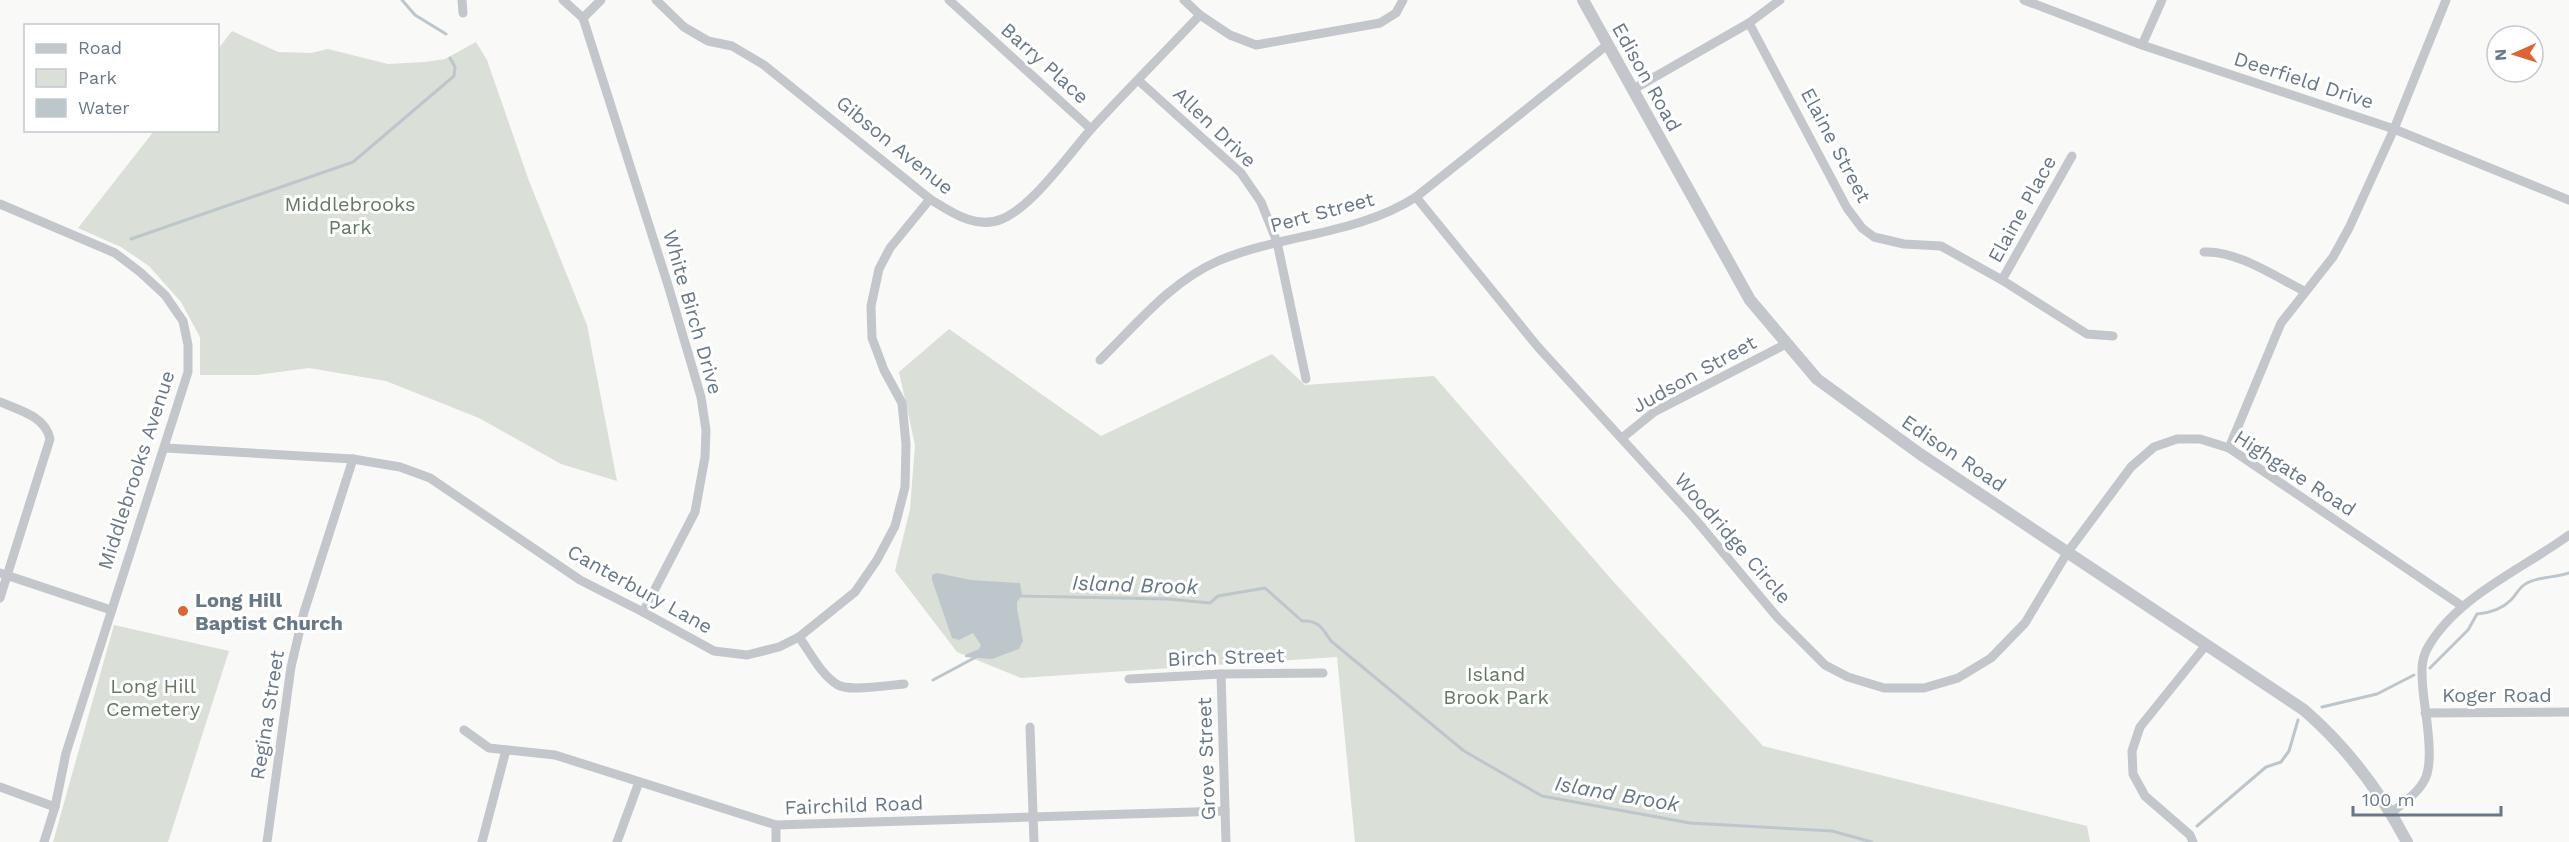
<svg xmlns="http://www.w3.org/2000/svg" width="2569" height="842" font-family="'Work Sans',sans-serif">
<rect width="100%" height="100%" fill="#f9f9f7"/>
<g fill="#dadfd8">
<polygon points="232,31 278,52 311,53 328,49 388,64 425,62 445,59 476,42 487,60 529,181 587,325 617,481 561,464 479,418 386,381 309,368 257,375 200,375 200,337 181,302 149,266 121,247 78,228 154,131 218,130 218,49"/>
<polygon points="949,329 1101,436 1272,354 1305,385 1434,376 1612,580 1763,746 2087,826 2090,842 1355,842 1337,657 1021,678 957,652 895,571 910,509 915,445 899,372"/>
<polygon points="114,625 229,651 168,842 53,842"/>
</g>
<polygon fill="#bdc6cb" points="937,573 971,580 1020,583 1022,595 1017,602 1017,608 1023,641 1019,649 992,659 965,657 965,655 979,649 981,645 973,633 959,640 952,638 932,580 932,575"/>
<g fill="none" stroke-linecap="round" stroke-linejoin="round">
<g stroke="#bdc6cb" stroke-width="3">
<polyline points="402,0 415,15 446,34"/>
<polyline points="131,239 353,162 454,76 455,67 450,58"/>
<path d="M1018 596 1168 599 1210 603 1218 596 1265 588 1302 621C1319 620 1322 628 1331 641L1464 751 1542 796 1690 823 1832 831 1872 842"/>
<path d="M2430 668 2468 630 2477 614C2489 613 2502 609 2511 600 2517 594 2519 587 2527 583 2541 576 2555 578 2569 573"/>
<polyline points="933,680 976,657"/>
<polyline points="2322,707 2377,694 2414,675"/>
<polyline points="2197,826 2266,767 2281,762 2289,751 2298,720"/>
</g>
<g stroke="#c3c6ca" stroke-width="9">
<polyline points="462,0 463,13"/>
<polyline points="563,0 583,18"/>
<path d="M656 0 684 27 708 41 732 46 764 65 930 199C951 212 976 230 1002 219 1033 206 1069 154 1092 128 1127 90 1164 53 1200 15"/>
<polyline points="949,0 1091,129"/>
<polyline points="1184,0 1200,15 1230,35 1256,45 1380,23 1396,13 1403,0"/>
<polyline points="2024,0 2142,45 2394,129 2569,200"/>
<polyline points="583,18 668,285 701,397 706,430 705,457 695,512 643,612"/>
<polyline points="583,18 601,0"/>
<polyline points="1749,23 1847,208 1862,228 1874,237 1904,244 1941,246 2002,280 2087,334 2113,336"/>
<polyline points="2142,45 2162,0"/>
<polyline points="1138,80 1241,173 1261,202 1277,242 1306,379"/>
<polyline points="1632,90 1749,23 1780,0"/>
<polyline points="1416,197 1538,347 1695,519 1778,618 1825,665 1848,677 1884,688 1924,688 1958,678 1991,658 2025,623 2067,553 2131,467 2154,447 2177,439 2200,439 2229,448 2462,606"/>
<polyline points="0,204 115,253 140,272 165,295 183,321 188,345 188,372 66,753 55,807 44,842"/>
<path d="M2204 252C2236 250 2276 277 2304 291"/>
<polyline points="2002,280 2072,156"/>
<path d="M1100 360C1136 325 1170 282 1218 261 1282 234 1357 235 1416 197L1607 45"/>
<path d="M0 402C19 410 45 416 50 439L0 598"/>
<polyline points="1622,438 1654,412 1786,344"/>
<polyline points="166,448 353,459 400,467 430,478 580,580 643,612 714,651 747,655 779,647 799,637 855,592 877,560 895,526 905,487 906,444 902,403 884,370 872,338 871,306 879,269 890,248 930,199"/>
<polyline points="2229,448 2281,323 2333,257 2349,228 2394,129 2446,0"/>
<polyline points="0,573 111,610"/>
<path d="M799 637C810 652 821 675 838 685 850 692 889 685 904 684"/>
<polyline points="1221,674 1226,842"/>
<polyline points="1129,679 1221,674 1323,673"/>
<polyline points="2425,713 2569,712"/>
<polyline points="1030,727 1034,842"/>
<polyline points="464,730 489,748 555,755 776,825 1225,811"/>
<polyline points="0,787 55,807"/>
<path d="M2391 813C2404 802 2419 793 2426 777 2434 756 2425 712 2423 690 2422 676 2420 662 2427 649 2455 597 2523 569 2569 535"/>
<polyline points="267,842 291,667 304,612 353,459"/>
<polyline points="482,842 506,750"/>
<polyline points="617,842 639,782"/>
<polyline points="776,842 776,825"/>
<polyline points="2193,842 2190,835 2145,796 2133,774 2132,751 2140,727 2206,645"/>
</g>
<path stroke="#c3c6ca" stroke-width="12" d="M1583 0 1750 300 1817 379 1920 454 2304 710C2348 748 2380 791 2407 842"/>
</g>
<circle fill="#db6535" stroke="#fff" stroke-width="2" cx="183" cy="611" r="6"/>
<g text-anchor="middle" stroke-width="6" stroke-linejoin="round" paint-order="stroke">
<g font-size="20" fill="#697886" stroke="#fff">
<text transform="translate(1045 63) rotate(42)" y="7">Barry Place</text>
<text transform="translate(1647 77) rotate(61)" y="7">Edison Road</text>
<text transform="translate(2304 80) rotate(18)" y="7">Deerfield Drive</text>
<text transform="translate(1215 127) rotate(44)" y="7">Allen Drive</text>
<text transform="translate(895 145) rotate(39)" y="7">Gibson Avenue</text>
<text transform="translate(1836 145) rotate(62)" y="7">Elaine Street</text>
<text transform="translate(2022 209) rotate(-61)" y="7">Elaine Place</text>
<text transform="translate(1322 212) rotate(-15)" y="7">Pert Street</text>
<text transform="translate(693 312) rotate(74)" y="7">White Birch Drive</text>
<text transform="translate(1694 374) rotate(-29)" y="7">Judson Street</text>
<text transform="translate(1954 453) rotate(34)" y="7">Edison Road</text>
<text transform="translate(136 470) rotate(-72)" y="7">Middlebrooks Avenue</text>
<text transform="translate(2295 473) rotate(33)" y="7">Highgate Road</text>
<text transform="translate(1733 538) rotate(49)" y="7">Woodridge Circle</text>
<text transform="translate(640 589) rotate(29)" y="7">Canterbury Lane</text>
<text transform="translate(1226 657) rotate(-2)" y="7">Birch Street</text>
<text x="2497" y="702">Koger Road</text>
<text transform="translate(267 715) rotate(-81)" y="7">Regina Street</text>
<text transform="translate(1206 759) rotate(-92)" y="7">Grove Street</text>
<text transform="translate(854 805) rotate(-2)" y="7">Fairchild Road</text>
</g>
<g font-size="20" fill="#667864" stroke="#fff">
<text x="350" y="211">Middlebrooks<tspan x="350" dy="23">Park</tspan></text>
<text x="1496" y="681">Island<tspan x="1496" dy="23">Brook Park</tspan></text>
<text x="153" y="693">Long Hill<tspan x="153" dy="23">Cemetery</tspan></text>
</g>
<g font-size="20" font-weight="bold" fill="#697886" stroke="#fff" text-anchor="start">
<text x="195" y="607">Long Hill<tspan x="195" dy="23">Baptist Church</tspan></text>
</g>
<g font-size="21" font-style="italic" fill="#657881" stroke="#fff">
<text transform="translate(1135 585) rotate(2)" y="7">Island Brook</text>
<text transform="translate(1617 794) rotate(10)" y="7">Island Brook</text>
</g>
</g>
<rect x="24" y="24" width="195" height="108" fill="#ffffff" stroke="#c3c9cf" stroke-width="1.5"/>
<rect x="36" y="44" width="30" height="9" fill="#c3c6ca" stroke="#c3c9cf" stroke-width="1.5"/>
<text x="78" y="54" font-size="18" fill="#697886">Road</text>
<rect x="36" y="69" width="30" height="18" fill="#dadfd8" stroke="#c3c9cf" stroke-width="1.5"/>
<text x="78" y="84" font-size="18" fill="#697886">Park</text>
<rect x="36" y="99" width="30" height="18" fill="#bdc6cb" stroke="#c3c9cf" stroke-width="1.5"/>
<text x="78" y="114" font-size="18" fill="#697886">Water</text>
<g transform="translate(2515 54) rotate(267)"><circle r="28" fill="#ffffff" stroke="#c3c9cf" stroke-width="1.5"/>
<path d="M0-4.5L10 22L0 15L-10 22Z" fill="#db6535"/>
<text y="-9" font-size="16" font-weight="bold" text-anchor="middle" fill="#697886">N</text>
</g>
<path d="M2353 806v9h148v-9" fill="none" stroke="#697886" stroke-width="3"/>
<text x="2362" y="806" font-size="18" fill="#697886" stroke="#ffffff" stroke-width="4.5" paint-order="stroke">100 m</text>
</svg>
